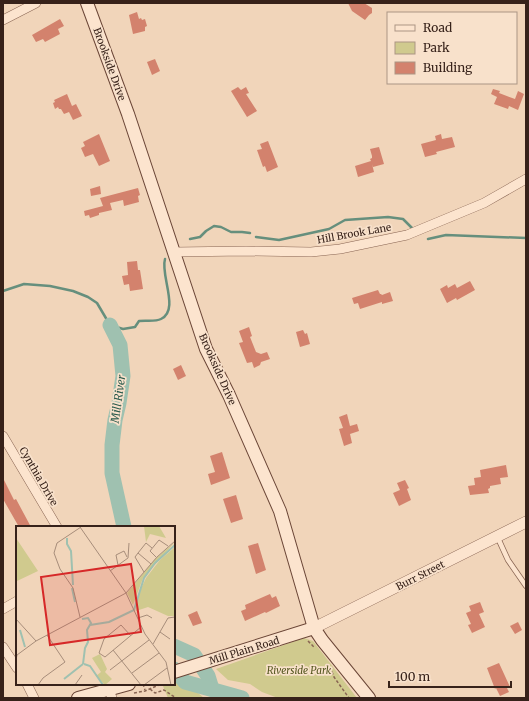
<svg xmlns="http://www.w3.org/2000/svg" width="529" height="701" font-family="Merriweather,serif">
<rect width="100%" height="100%" fill="#f1d5ba"/>
<g fill="#d0ca8e">
<polygon points="304,638 313,641 357,698 278,698 262,692 250,684 228,680 216,669"/>
<polygon points="177,682 198,693 204,698 168,698 163,686 174,684 174,683"/>
</g>
<g fill="none" stroke-linecap="round" stroke-linejoin="round">
<g stroke="#668f7d" stroke-width="2.5">
<polyline points="256,237 279,240 329,229 345,220 388,217 403,219 412,228"/>
<polyline points="190,239 200,237 206,231 214,226 221,227 231,232 242,232 250,233"/>
<polyline points="428,239 446,235 526,238"/>
<path d="M3 291 24 284 50 286 73 291 88 297 97 303 110 325 123 329 135 327 139 321C146 320 155 322 161 319 180 310 160 275 165 259"/>
</g>
<g stroke="#9fc1b0" stroke-width="15">
<polyline points="110,325 120,345 123,376 119,403 115,420 112,445 112,473 124,527"/>
<polyline points="174,646 194,655 208,676 212,689"/>
<polyline points="174,669 185,682 242,698"/>
</g>
</g>
<g fill="#d3826d">
<polygon points="348,3 364,3 372,8 372,13 369,15 365,20 352,11"/>
<polygon points="137,12 139,19 141,18 142,20 145,19 147,26 145,27 145,31 133,34 129,15"/>
<polygon points="60,19 64,26 58,29 60,34 45,42 43,39 36,42 32,35"/>
<polygon points="155,59 160,71 152,75 147,62"/>
<polygon points="238,87 241,90 246,87 249,93 246,94 257,111 247,117 231,91"/>
<polygon points="493,89 500,91 499,93 515,99 518,91 524,94 518,110 509,106 508,109 494,104 497,97 491,94"/>
<polygon points="67,94 72,106 76,104 82,116 73,120 69,112 64,114 61,109 59,109 58,107 55,109 53,103 55,102 54,100"/>
<polygon points="99,134 110,161 99,166 93,154 85,157 81,148 85,146 83,142"/>
<polygon points="441,134 442,139 452,137 455,147 436,152 437,154 425,157 421,144 436,140 435,136"/>
<polygon points="268,141 278,167 267,172 265,166 263,167 257,150 262,149 260,144"/>
<polygon points="379,147 384,164 373,167 372,164 374,172 358,177 355,166 371,161 370,159 372,158 372,156 370,149"/>
<polygon points="100,186 101,194 91,196 90,189"/>
<polygon points="138,188 140,195 138,196 139,202 124,206 123,200 110,203 112,210 99,213 99,215 90,218 89,215 85,216 84,211 103,206 100,198"/>
<polygon points="137,261 138,270 140,270 143,289 130,291 129,284 124,285 122,276 128,275 127,262"/>
<polygon points="470,281 475,290 457,300 456,298 447,303 440,289 447,285 448,288 455,284 457,288"/>
<polygon points="378,290 380,294 381,294 382,295 390,292 393,301 382,304 382,302 360,309 358,303 354,304 352,298"/>
<polygon points="249,327 252,336 250,337 256,352 261,354 267,352 270,359 261,362 260,365 254,368 252,362 247,363 239,343 243,342 239,331"/>
<polygon points="303,330 305,334 307,333 310,344 300,347 296,332"/>
<polygon points="181,365 186,376 178,380 173,369"/>
<polygon points="347,414 350,426 357,424 359,431 350,434 352,443 344,446 339,429 343,428 339,417"/>
<polygon points="222,452 230,478 211,485 208,474 215,472 210,456"/>
<polygon points="506,465 508,477 500,478 501,484 490,486 490,488 488,489 489,493 470,495 468,486 475,485 474,478 481,477 480,470"/>
<polygon points="3,478 14,500 16,499 31,527 19,527 3,499"/>
<polygon points="405,480 409,488 407,489 411,500 399,506 393,493 400,490 397,483"/>
<polygon points="236,495 243,519 231,523 223,499"/>
<polygon points="258,543 266,570 256,574 248,546"/>
<polygon points="270,594 272,598 276,596 280,606 266,613 265,612 245,621 241,611 246,609 245,605"/>
<polygon points="480,602 484,612 479,614 485,627 472,633 468,625 471,624 466,613 471,611 469,606"/>
<polygon points="197,611 202,623 193,626 188,615"/>
<polygon points="518,622 522,630 515,634 510,626"/>
<polygon points="499,663 510,687 507,688 509,692 500,696 496,688 495,689 487,668"/>
</g>
<g fill="none" stroke-linecap="round" stroke-linejoin="round">
<defs>
<polyline id="service" points="497,536 508,560 526,586"/>
<g id="minor">
<polyline points="3,20 36,3"/>
<polyline points="174,252 246,251 311,252 340,249 407,235 484,203 526,179"/>
<polyline points="3,436 57,527"/>
<polyline points="3,609 17,601"/>
<polyline points="3,647 17,668"/>
<polyline points="27,684 34,698"/>
<polyline points="109,689 112,698"/>
</g>
<polyline id="tertiary" points="314,628 526,522"/>
<g id="secondary">
<polyline points="87,3 128,114 206,349 229,395 280,511 314,628 322,640 369,698"/>
<polyline points="174,672 314,628"/>
<polyline points="78,698 129,684"/>
</g>
</defs>
<use href="#service" stroke="#896553" stroke-width="6"/>
<use href="#minor" stroke="#896553" stroke-width="10"/>
<use href="#tertiary" stroke="#896553" stroke-width="12"/>
<use href="#secondary" stroke="#6b4637" stroke-width="14"/>
<g stroke="#896553" stroke-width="1.5" stroke-dasharray="3 2" stroke-linecap="butt">
<polyline points="308,641 314,647"/>
<polyline points="330,667 334,677 349,698"/>
<polyline points="143,684 145,690"/>
<polyline points="150,689 155,693 164,690 176,698"/>
<polyline points="134,693 145,691 161,684"/>
</g>
<use href="#service" stroke="#fce4ce" stroke-width="4.5"/>
<use href="#minor" stroke="#fce4ce" stroke-width="9"/>
<use href="#tertiary" stroke="#fce4ce" stroke-width="11"/>
<use href="#secondary" stroke="#fce4ce" stroke-width="12"/>
</g>
<g text-anchor="middle" stroke-width="3.5" stroke-linejoin="round" paint-order="stroke">
<g font-size="10" fill="#37221a" stroke="#f8e1cb">
<text transform="translate(110 64) rotate(70)" y="4">Brookside Drive</text>
<text transform="translate(354 233) rotate(-10)" y="4">Hill Brook Lane</text>
<text transform="translate(218 369) rotate(66)" y="4">Brookside Drive</text>
<text transform="translate(39 476) rotate(60)" y="4">Cynthia Drive</text>
<text transform="translate(420 575) rotate(-27)" y="4">Burr Street</text>
<text transform="translate(244 650) rotate(-17)" y="4">Mill Plain Road</text>
</g>
<g font-size="10" font-style="italic" fill="#53551e" stroke="#f8e1cb">
<text x="299" y="674">Riverside Park</text>
</g>
<g font-size="11" font-style="italic" fill="#27584b" stroke="#f8e1cb">
<text transform="translate(118 399) rotate(-82)" y="4">Mill River</text>
</g>
</g>
<g transform="translate(16 526)">
<rect width="159" height="159" fill="#f1d5ba"/>
<path d="M128 0H143L150 12 134 8 130 16ZM0 12 22 45 1 55H0ZM159 16 127 52 117 79 111 67 139 33ZM159 21V90H152L132 81 120 85 123 67 130 52 144 34ZM84 128 91 143 89 146 96 153 89 159 80 150 85 146 76 132Z" fill="#d0ca8e"/>
<path fill="none" stroke="#9fc1b0" stroke-width="2" d="M51 12V18L55 25 57 59M56 62 59 76M66 93 72 92 75 97 71 104 72 116 69 122 67 138M74 99 93 96 118 84 128 52 139 37 159 19M4 104 9 121M68 138 74 140 87 159M48 153 67 138"/>
<path fill="none" stroke="#a78d7a" stroke-width="1" d="M64 1 110 67M122 27 119 31 128 46M140 31 134 25 143 14 152 20M135 38 122 27 130 17 136 22M102 39 100 29 108 25 111 31M94 45 112 32 113 17M110 67 129 108 150 136 155 159M64 91 57 62 44 43 38 27 41 17 65 1M122 92 131 89 136 92M0 93 20 115M144 106 154 113M115 110 105 99 88 113 83 127 89 131 125 101M137 118 152 92 159 91M97 124 125 159M0 134 1 129 20 115 110 67 141 31 159 15M94 144 133 114M116 147 143 127M22 159 27 152 49 136 31 109M59 159 66 149M128 159 151 142"/>
<path fill="#d62828" fill-opacity="0.15" stroke="#d62828" stroke-width="2" d="M115 38 125 106 34 119 25 51Z"/>
<rect width="159" height="159" fill="none" stroke="#37221a" stroke-width="2"/>
</g>
<rect width="529" height="701" fill="none" stroke="#37221a" stroke-width="8"/>
<rect x="387" y="12" width="130" height="72" fill="#f8e1cb" stroke="#ab9584"/>
<rect x="395" y="25" width="20" height="6" fill="#fce4ce" stroke="#ab9584"/>
<text x="423" y="32" font-size="12" fill="#37221a">Road</text>
<rect x="395" y="42" width="20" height="12" fill="#d0ca8e" stroke="#ab9584"/>
<text x="423" y="52" font-size="12" fill="#37221a">Park</text>
<rect x="395" y="62" width="20" height="12" fill="#d3826d" stroke="#ab9584"/>
<text x="423" y="72" font-size="12" fill="#37221a">Building</text>
<path d="M389 681v6h122v-6" fill="none" stroke="#37221a" stroke-width="2"/>
<text x="395" y="681" font-size="12" fill="#37221a" stroke="#f8e1cb" stroke-width="3" paint-order="stroke">100 m</text>
</svg>
